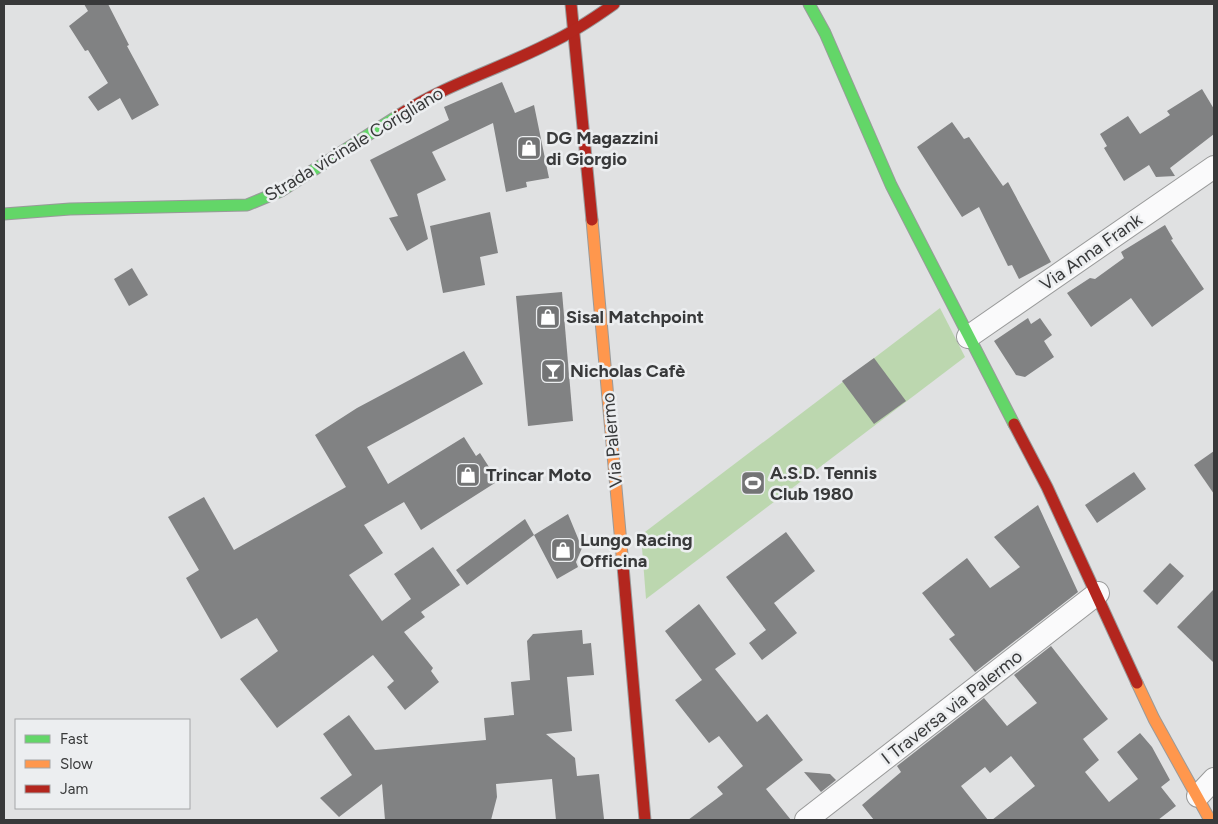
<svg xmlns="http://www.w3.org/2000/svg" width="1218" height="824" font-family="Figtree,sans-serif">
<rect width="100%" height="100%" fill="#e0e1e2"/>
<polygon fill="#bcd7af" points="940,308 965,357 646,599 641,535"/>
<g fill="#818283">
<polygon points="84,4 108,4 129,45 127,46 159,105 132,120 120,98 98,111 88,97 108,83 88,50 85,51 69,26 88,11"/>
<polygon points="502,82 515,113 534,105 549,178 526,182 527,187 506,192 493,123 432,152 446,180 417,194 428,239 407,251 389,218 398,216 370,160 449,120 444,107"/>
<polygon points="1202,89 1214,109 1214,134 1170,168 1175,176 1156,177 1149,165 1124,181 1104,148 1107,146 1100,134 1128,116 1140,134 1170,115 1167,111"/>
<polygon points="952,122 964,139 969,137 1003,186 1008,182 1051,262 1019,279 1012,265 1008,266 979,207 962,217 917,147"/>
<polygon points="490,212 498,253 480,257 485,285 443,293 430,226"/>
<polygon points="1165,225 1173,239 1171,240 1204,289 1152,327 1131,298 1091,327 1067,293 1090,278 1095,279 1124,258 1121,252"/>
<polygon points="132,268 148,295 129,306 114,279"/>
<polygon points="562,292 573,421 528,426 516,296"/>
<polygon points="1028,318 1031,324 1040,318 1052,335 1044,341 1054,357 1025,377 1016,375 994,341"/>
<polygon points="464,351 483,384 367,447 388,484 464,437 476,456 480,453 498,481 421,530 404,502 364,525 383,553 349,575 382,621 411,599 394,574 433,547 460,585 421,612 425,617 404,632 433,668 431,671 439,682 405,710 387,687 394,681 373,655 277,728 240,679 278,651 257,618 221,639 186,578 199,570 168,517 204,497 234,550 346,487 315,435 357,408"/>
<polygon points="874,358 906,401 874,424 842,381"/>
<polygon points="1214,451 1214,494 1194,465"/>
<polygon points="1134,472 1146,489 1097,523 1085,505"/>
<polygon points="1038,505 1078,592 975,672 949,639 955,635 922,593 967,558 990,588 1020,567 994,537"/>
<polygon points="568,514 582,548 576,562 578,567 557,579 534,535"/>
<polygon points="525,519 534,535 467,585 456,570"/>
<polygon points="786,532 815,571 774,603 797,633 762,660 749,643 766,630 726,577"/>
<polygon points="1170,563 1184,576 1157,605 1143,591"/>
<polygon points="1214,589 1214,663 1177,627"/>
<polygon points="699,604 736,654 715,669 757,722 767,714 803,760 766,789 791,820 688,820 723,794 717,787 743,766 719,736 709,743 675,700 702,680 665,631"/>
<polygon points="582,630 583,644 591,643 594,675 567,677 572,731 546,734 575,758 577,776 599,774 604,819 556,820 552,779 496,784 497,797 491,820 385,820 382,784 339,817 320,798 352,775 323,734 349,715 375,750 486,740 484,718 514,715 511,682 530,680 527,641 533,634"/>
<polygon points="1051,646 1108,719 1083,739 1099,760 1085,772 1109,802 1138,779 1117,752 1140,733 1152,747 1170,780 1161,787 1176,806 1158,820 992,820 1035,786 1011,756 990,773 985,767 961,786 988,820 874,820 862,805 901,772 897,766 984,698 1007,726 1037,703 1014,675"/>
<polygon points="804,772 830,774 836,780 821,792"/>
</g>
<g fill="none" stroke-linecap="round" stroke-linejoin="round">
<defs>
<g id="street">
<polyline points="968,337 1214,167"/>
<polyline points="1198,796 1214,779"/>
<polyline points="806,820 1098,593"/>
</g>
<g id="fast">
<polyline points="809,4 825,33 891,185 1014,424"/>
<polyline points="4,214 70,209 247,205 281,191 399,115"/>
</g>
<g id="slow">
<polyline points="592,220 623,566"/>
<polyline points="1137,683 1154,719 1210,820"/>
</g>
<g id="jam">
<polyline points="571,4 592,220"/>
<path d="M399 115C445 85 499 69 548 44 572 33 593 19 614 4"/>
<polyline points="1014,424 1047,487 1137,683"/>
<polyline points="623,566 645,820"/>
</g>
</defs>
<use href="#street" stroke="#999a9a" stroke-width="24"/>
<use href="#fast" stroke="#999a9a" stroke-width="13"/>
<use href="#slow" stroke="#999a9a" stroke-width="13"/>
<use href="#jam" stroke="#999a9a" stroke-width="13"/>
<use href="#street" stroke="#fafafb" stroke-width="22"/>
<use href="#fast" stroke="#63d668" stroke-width="11"/>
<use href="#slow" stroke="#ff974d" stroke-width="11"/>
<use href="#jam" stroke="#b3261e" stroke-width="11"/>
</g>
<defs>
<symbol id="shop-square" viewBox="-11 -11 22 22"><rect x="-9" y="-9" width="18" height="18" rx="4" fill="#737475" stroke="#eceef0"/><path d="M-5-2.5h2.3a2.7 3.5 0 0 1 5.4 0H5L5.5 6h-11ZM-1.5-2.5h3a1.5 2.3 0 0 0-3 0Z" fill="#fff"/></symbol>
<symbol id="bar-square" viewBox="-11 -11 22 22"><rect x="-9" y="-9" width="18" height="18" rx="4" fill="#737475" stroke="#eceef0"/><path d="M-6-5H6L.8 .8V4.5H3.5V6h-7V4.5H-.8V.8Z" fill="#fff"/></symbol>
<symbol id="stadium-square" viewBox="-11 -11 22 22"><rect x="-9" y="-9" width="18" height="18" rx="4" fill="#737475" stroke="#eceef0"/><path d="M0-5a6.5 5 0 1 0 0 10a6.5 5 0 1 0 0-10ZM-3.5-1.8h7v3.6h-7Z" fill="#fff"/></symbol>
</defs>
<g fill-rule="evenodd">
<use href="#shop-square" x="515" y="134" width="28" height="28"/>
<use href="#shop-square" x="534" y="303" width="28" height="28"/>
<use href="#bar-square" x="539" y="357" width="28" height="28"/>
<use href="#shop-square" x="454" y="461" width="28" height="28"/>
<use href="#stadium-square" x="739" y="469" width="28" height="28"/>
<use href="#shop-square" x="549" y="536" width="28" height="28"/>
</g>
<g text-anchor="middle" stroke-width="5" stroke-linejoin="round" paint-order="stroke">
<g font-size="18" font-weight="bold" fill="#38393a" stroke="#eceef0" text-anchor="start">
<text x="546" y="144">DG Magazzini<tspan x="546" dy="21">di Giorgio</tspan></text>
<text x="566" y="323">Sisal Matchpoint</text>
<text x="570" y="377">Nicholas Cafè</text>
<text x="770" y="479">A.S.D. Tennis<tspan x="770" dy="21">Club 1980</tspan></text>
<text x="486" y="481">Trincar Moto</text>
<text x="580" y="546">Lungo Racing<tspan x="580" dy="21">Officina</tspan></text>
</g>
<g font-size="18" fill="#38393a" stroke="#eceef0">
<text transform="translate(354 144) rotate(-31)" y="6">Strada vicinale Corigliano</text>
<text transform="translate(1091 252) rotate(-35)" y="6">Via Anna Frank</text>
<text transform="translate(612 440) rotate(-95)" y="6">Via Palermo</text>
<text transform="translate(952 707) rotate(-38)" y="6">I Traversa via Palermo</text>
</g>
</g>
<rect width="1218" height="824" fill="none" stroke="#38393a" stroke-width="10"/>
<rect x="15" y="719" width="175" height="90" fill="#eceef0" stroke="#a4a6a7"/>
<rect x="25" y="735" width="25" height="8" fill="#63d668" stroke="#a4a6a7"/>
<text x="60" y="744" font-size="15" fill="#38393a">Fast</text>
<rect x="25" y="760" width="25" height="8" fill="#ff974d" stroke="#a4a6a7"/>
<text x="60" y="769" font-size="15" fill="#38393a">Slow</text>
<rect x="25" y="785" width="25" height="8" fill="#b3261e" stroke="#a4a6a7"/>
<text x="60" y="794" font-size="15" fill="#38393a">Jam</text>
</svg>
